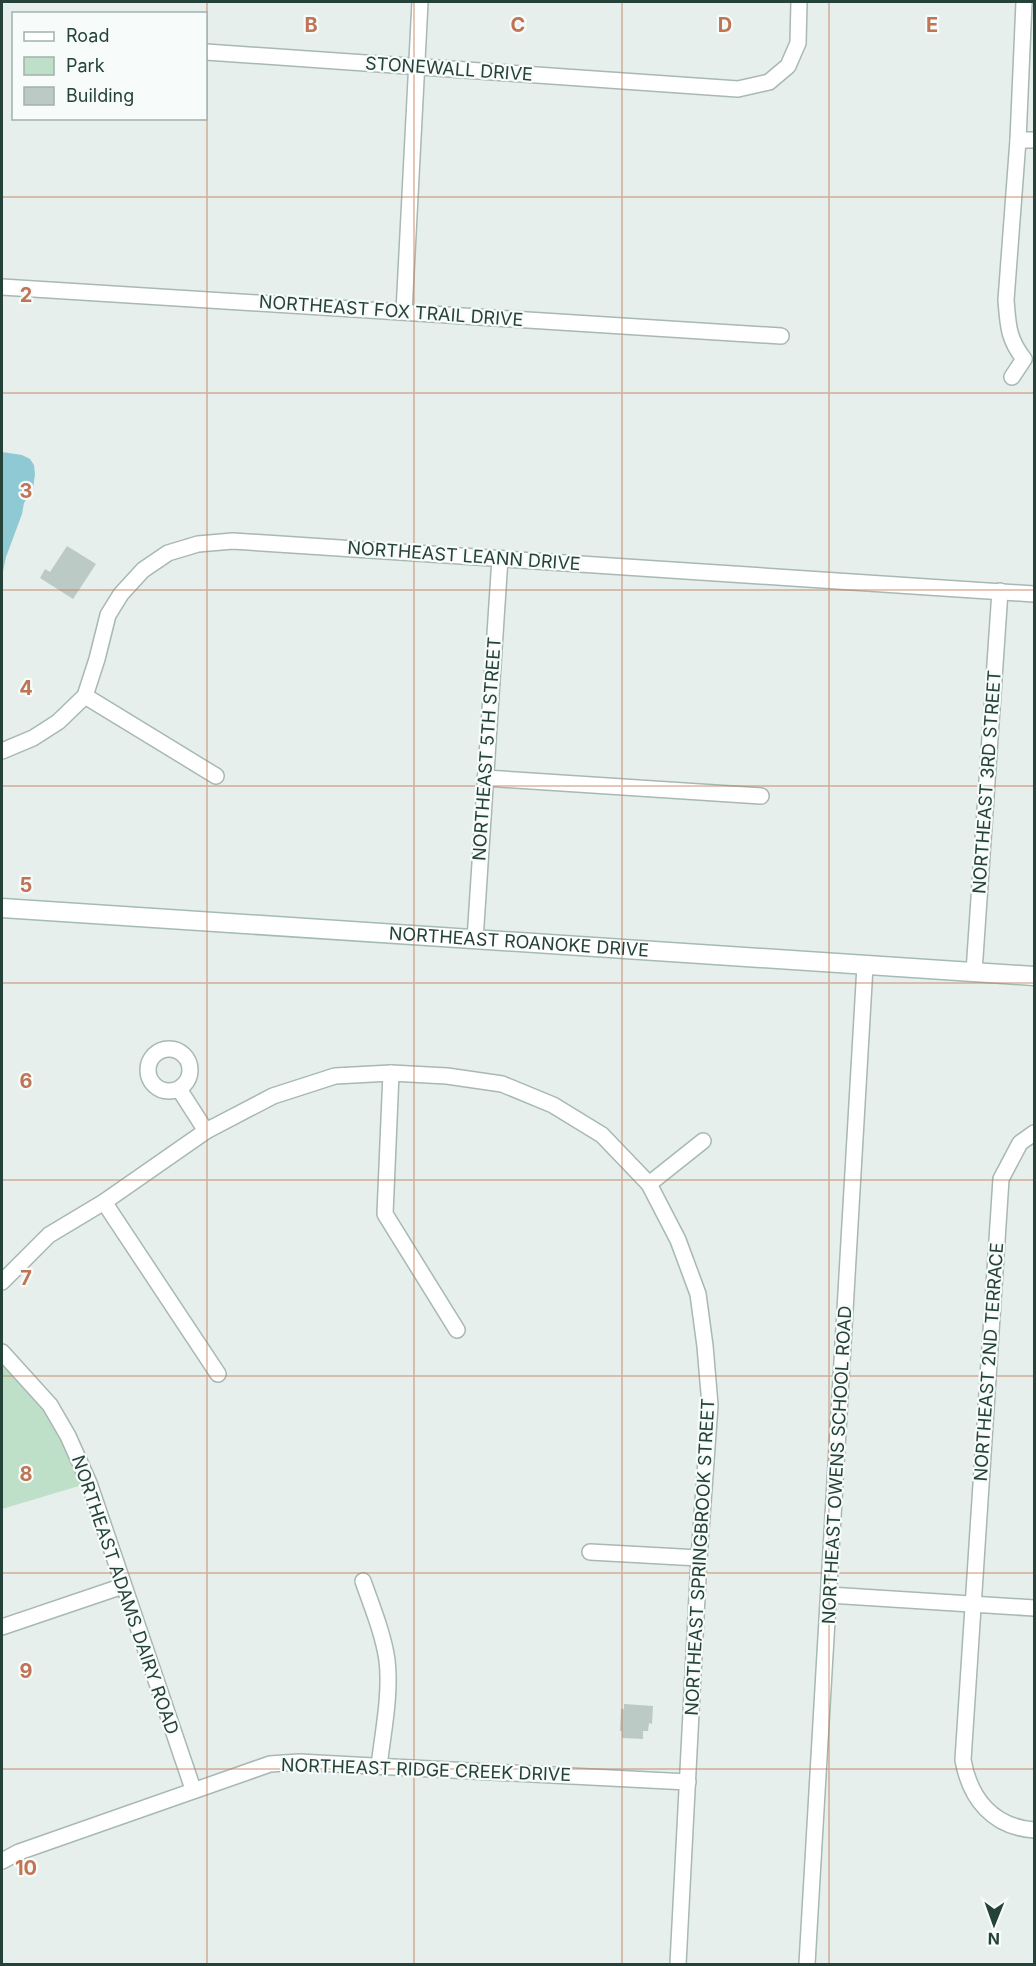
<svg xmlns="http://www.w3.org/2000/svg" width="1036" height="1966" font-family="Inter,sans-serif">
<rect width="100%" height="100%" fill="#e6efeb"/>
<polygon fill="#bfe0c8" points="2,1352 50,1405 89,1483 2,1509"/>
<polygon fill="#8ec9d4" points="2,452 22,455 30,459 34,465 35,474 33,489 24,503 22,514 6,557 2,576"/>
<g fill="#bbcac4">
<polygon points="67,546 96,564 73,599 40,578 45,569 50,572"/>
<polygon points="624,1704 653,1706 652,1724 649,1723 648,1731 643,1731 643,1739 622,1738 622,1731 620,1731 621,1709 624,1709"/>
</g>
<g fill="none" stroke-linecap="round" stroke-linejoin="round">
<defs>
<g id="street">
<polyline points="206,52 738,89 769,82 788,66 798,43 799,2"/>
<polyline points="1018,140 1034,140"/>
<polyline points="2,287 781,336"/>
<polyline points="404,312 420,2"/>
<path d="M1012 377 1024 359C1008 339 1008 325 1006 300L1018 140 1024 2"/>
<polyline points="85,696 216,776"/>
<polyline points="2,751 33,738 58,722 85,696 97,659 108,615 121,594 143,570 168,553 198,544 233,541 1034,594"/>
<polyline points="485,778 761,796"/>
<polyline points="475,940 500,558"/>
<polyline points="974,972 1000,591"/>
<circle cx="169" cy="1070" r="21"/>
<polyline points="391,1073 385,1214 457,1330"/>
<polyline points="179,1089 206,1131"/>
<path d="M1034 1133 1020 1143 1001 1179 963 1760C970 1799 993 1827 1034 1830"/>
<polyline points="649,1184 703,1141"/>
<polyline points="104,1202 218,1374"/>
<polyline points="2,1282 49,1235 104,1202 206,1131 273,1096 335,1076 391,1073 447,1076 502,1084 553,1105 602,1135 649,1184 678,1240 698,1294 705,1346 710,1405 699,1558 678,1964"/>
<polyline points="2,1352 50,1405 68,1436 89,1483 193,1789"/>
<polyline points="590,1552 699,1558"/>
<path d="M363 1581C372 1607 383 1633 387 1660 391 1694 383 1732 379 1766"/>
<polyline points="829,1595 1034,1608"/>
<polyline points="2,1627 123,1586"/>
<polyline points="2,1861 19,1852 270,1764 299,1762 373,1766 688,1782"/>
<polyline points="807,1964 865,966"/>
</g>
<g id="secondary">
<path id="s1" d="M2 908 1034 976"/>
</g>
</defs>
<use href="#street" stroke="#a8b8b2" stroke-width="18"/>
<use href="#secondary" stroke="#a4bbb3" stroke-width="21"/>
<use href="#street" stroke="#fff" stroke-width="15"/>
<use href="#secondary" stroke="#fff" stroke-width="18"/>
</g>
<path fill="none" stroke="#c07456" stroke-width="1.5" stroke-opacity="0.55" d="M207 2V1964M414 2V1964M622 2V1964M829 2V1964M2 197H1034M2 393H1034M2 590H1034M2 786H1034M2 983H1034M2 1180H1034M2 1376H1034M2 1573H1034M2 1769H1034"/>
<g text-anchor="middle" stroke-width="4.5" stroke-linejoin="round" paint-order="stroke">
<g font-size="18" fill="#24423a" stroke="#f7fbf9">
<text transform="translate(449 69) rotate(4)" y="6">STONEWALL DRIVE</text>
<text transform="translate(391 311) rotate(4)" y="6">NORTHEAST FOX TRAIL DRIVE</text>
<text transform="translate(464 556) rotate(4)" y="6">NORTHEAST LEANN DRIVE</text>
<text transform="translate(487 749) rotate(-86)" y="6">NORTHEAST 5TH STREET</text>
<text transform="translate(987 782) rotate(-86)" y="6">NORTHEAST 3RD STREET</text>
<text dy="6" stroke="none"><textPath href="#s1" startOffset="518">NORTHEAST ROANOKE DRIVE</textPath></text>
<text transform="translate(989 1362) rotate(-86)" y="6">NORTHEAST 2ND TERRACE</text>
<text transform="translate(837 1465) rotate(-87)" y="6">NORTHEAST OWENS SCHOOL ROAD</text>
<text transform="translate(700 1557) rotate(-87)" y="6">NORTHEAST SPRINGBROOK STREET</text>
<text transform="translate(125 1595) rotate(71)" y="6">NORTHEAST ADAMS DAIRY ROAD</text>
<text transform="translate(426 1770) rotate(2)" y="6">NORTHEAST RIDGE CREEK DRIVE</text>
</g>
</g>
<g font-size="20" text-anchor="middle" font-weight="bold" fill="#c07456" stroke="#f7fbf9" stroke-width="4.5" stroke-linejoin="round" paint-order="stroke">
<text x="311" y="32">B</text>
<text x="518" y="32">C</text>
<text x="725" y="32">D</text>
<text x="932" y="32">E</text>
<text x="26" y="302">2</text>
<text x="26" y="498">3</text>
<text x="26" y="695">4</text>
<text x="26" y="892">5</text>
<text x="26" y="1088">6</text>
<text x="26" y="1285">7</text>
<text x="26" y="1481">8</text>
<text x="26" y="1678">9</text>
<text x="26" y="1875">10</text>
</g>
<rect width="1036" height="1966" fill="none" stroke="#24423a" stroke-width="6"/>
<rect x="12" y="12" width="195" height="108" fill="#f7fbf9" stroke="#a3b1ad" stroke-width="1.5"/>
<rect x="24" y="32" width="30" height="9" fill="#ffffff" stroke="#a3b1ad" stroke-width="1.5"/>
<text x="66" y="42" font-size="18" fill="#24423a">Road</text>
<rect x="24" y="57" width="30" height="18" fill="#bfe0c8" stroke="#a3b1ad" stroke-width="1.5"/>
<text x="66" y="72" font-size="18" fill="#24423a">Park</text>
<rect x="24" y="87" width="30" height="18" fill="#bbcac4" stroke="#a3b1ad" stroke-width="1.5"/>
<text x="66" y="102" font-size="18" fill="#24423a">Building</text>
<g transform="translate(994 1924) rotate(181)" stroke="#f7fbf9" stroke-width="4.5" paint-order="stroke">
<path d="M0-4.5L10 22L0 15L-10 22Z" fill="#24423a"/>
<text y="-9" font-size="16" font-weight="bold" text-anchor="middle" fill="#24423a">N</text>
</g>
</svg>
